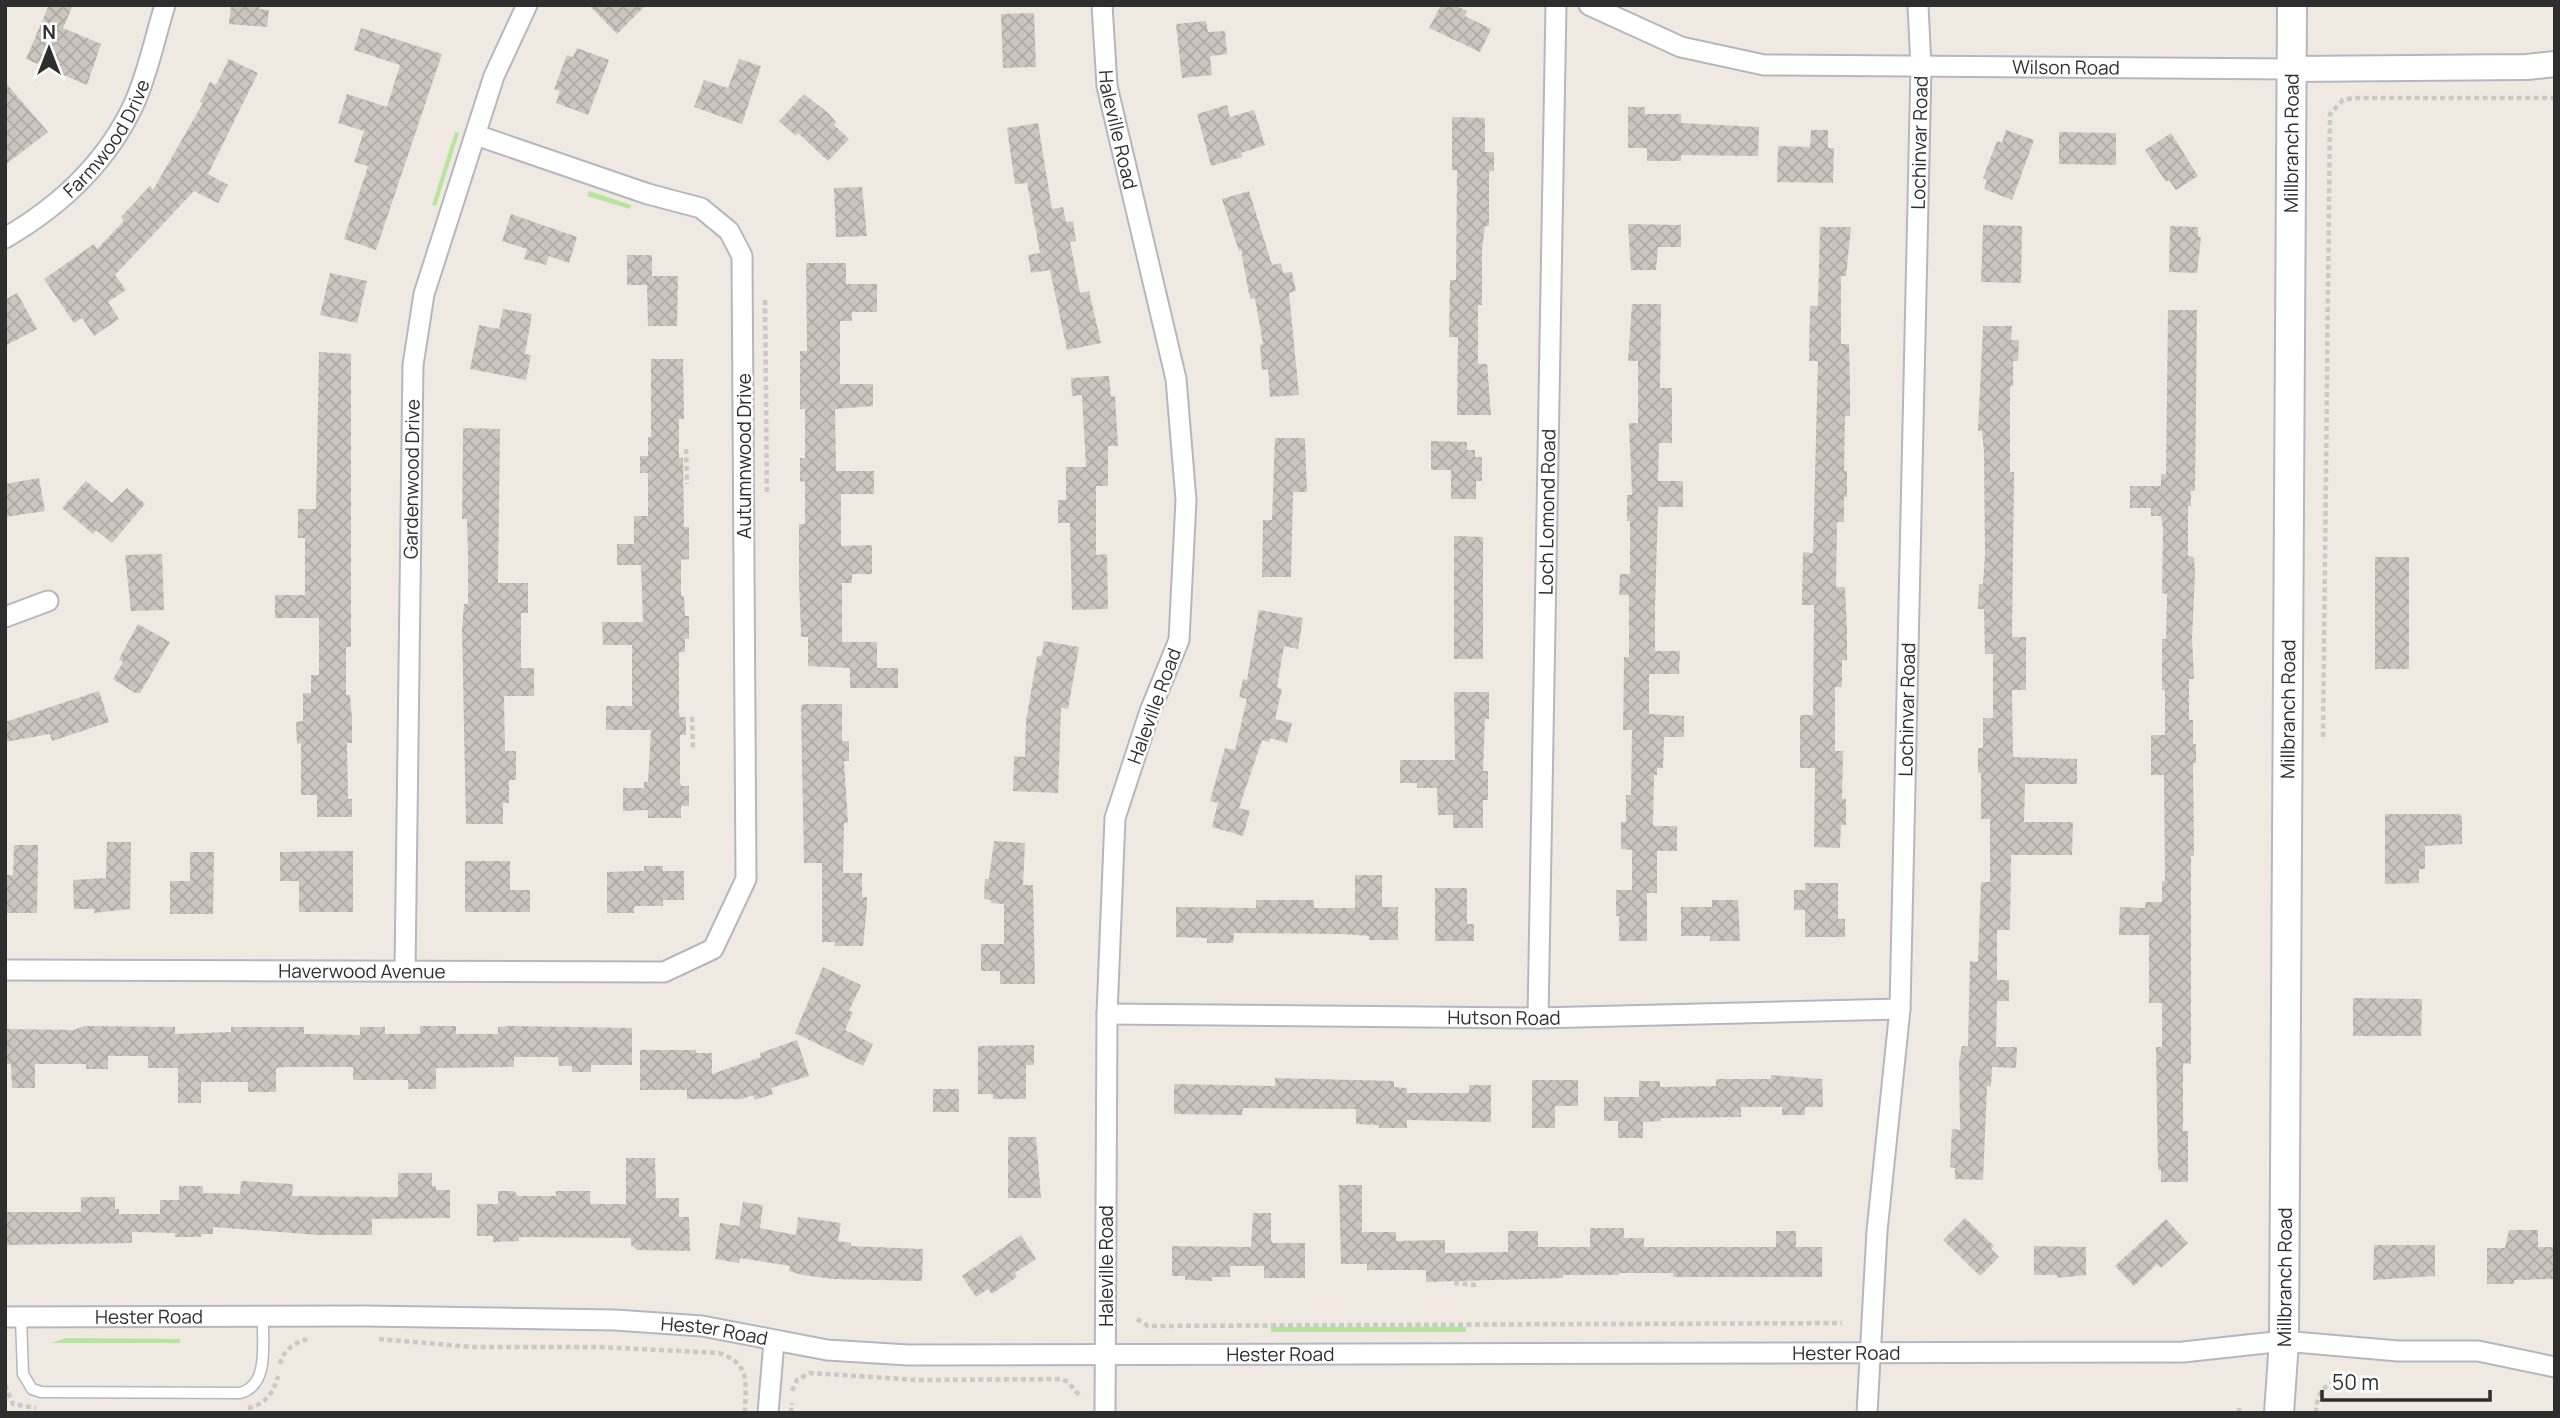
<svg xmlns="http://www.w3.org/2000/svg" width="2560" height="1418" font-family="Manrope,sans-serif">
<defs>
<pattern id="building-cross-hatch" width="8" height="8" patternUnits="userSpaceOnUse" patternTransform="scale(1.75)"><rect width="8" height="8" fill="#cbc7bf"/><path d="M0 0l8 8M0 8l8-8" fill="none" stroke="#afaba4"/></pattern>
</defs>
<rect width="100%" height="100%" fill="#efe9e1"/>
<g fill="#b6e59e">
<polygon points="455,132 459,133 436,206 432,205"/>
<polygon points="589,191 631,205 630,209 587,196"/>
<rect x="1271" y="1327" width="195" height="5"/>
<polygon points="67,1338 180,1339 180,1343 51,1343"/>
</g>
<g fill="url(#building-cross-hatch)">
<polygon points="49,5 73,5 63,28 101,44 87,85 26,59"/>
<polygon points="231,5 260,5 259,9 269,10 267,27 229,24"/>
<polygon points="589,5 646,5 617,34"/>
<polygon points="1441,5 1454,5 1467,11 1465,16 1491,29 1480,52 1429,28"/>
<polygon points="1034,13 1036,67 1003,68 1001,14"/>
<polygon points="1206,21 1208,32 1225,31 1227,54 1210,56 1212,75 1182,78 1176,24"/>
<polygon points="361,28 442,54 376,250 344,239 368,166 354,162 364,131 338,123 347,94 387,107 400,65 354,50"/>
<polygon points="577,48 609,60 588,115 556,103 560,91 554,89 567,55 573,57"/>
<polygon points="229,59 258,73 208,174 228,185 218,203 194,191 115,275 126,290 108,302 119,319 94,336 82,318 74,323 44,279 94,244 97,249 124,221 121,217 150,186 153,190 203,103 200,102 210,82 216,85"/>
<polygon points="739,59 761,66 742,124 694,107 704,80 728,88"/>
<polygon points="5,82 48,132 5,165"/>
<polygon points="804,94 828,113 836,122 834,125 849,139 828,161 798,133 796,136 779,121"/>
<polygon points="1227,105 1230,117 1254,110 1265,145 1241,153 1242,157 1211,166 1197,114"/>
<polygon points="1628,107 1645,107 1645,114 1681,114 1681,123 1759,127 1758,156 1681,155 1681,161 1647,161 1647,148 1628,148"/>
<polygon points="1452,117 1485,118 1485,152 1494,152 1494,171 1489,171 1489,226 1485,226 1482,250 1482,305 1478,305 1478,364 1487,364 1491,415 1457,415 1458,337 1449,337 1450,280 1456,280 1457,170 1452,170"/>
<polygon points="1038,123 1052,209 1063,207 1066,222 1073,221 1076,241 1070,242 1080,293 1089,291 1101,343 1067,350 1050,270 1031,273 1028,255 1040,253 1027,183 1015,184 1007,128"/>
<polygon points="1811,130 1828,130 1828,148 1834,148 1833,183 1777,182 1778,146 1810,147"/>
<polygon points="2006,130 2034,140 2012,200 1984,189 1987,180 1983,178 1997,141 2002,143"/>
<polygon points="2059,132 2116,133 2116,165 2059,164"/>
<polygon points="2171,133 2198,176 2176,190 2169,180 2166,182 2145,150"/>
<polygon points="862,187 867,236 836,237 834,188"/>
<polygon points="1249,191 1272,265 1281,263 1283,273 1292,272 1296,291 1289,293 1299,395 1270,397 1268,369 1262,370 1260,345 1263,344 1255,298 1251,299 1249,294 1241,250 1239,251 1222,199"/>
<polygon points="511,214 577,237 569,263 549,256 546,265 524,259 527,249 502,241"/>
<polygon points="1628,224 1681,225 1681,247 1658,247 1656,270 1631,270"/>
<polygon points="1983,225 2022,226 2021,283 1981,282"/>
<polygon points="2170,226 2198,227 2198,237 2201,237 2197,273 2169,272"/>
<polygon points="1820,227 1851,227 1846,276 1841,276 1841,344 1849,344 1850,387 1850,416 1845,416 1844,471 1847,471 1847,497 1844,497 1844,522 1837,522 1836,587 1845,587 1847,633 1847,660 1842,660 1842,687 1835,687 1835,751 1843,751 1842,799 1846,799 1846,825 1841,825 1840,848 1814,847 1815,768 1800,768 1800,715 1813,715 1814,605 1802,605 1803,552 1813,553 1818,361 1809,361 1810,306 1818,306"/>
<polygon points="627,255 652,255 652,276 678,276 677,326 648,326 647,285 627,285"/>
<polygon points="806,263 846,263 846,284 877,284 877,312 852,312 852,321 840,321 840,384 873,384 873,406 835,409 836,471 874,471 874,494 841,494 841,546 872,545 872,574 852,574 852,583 842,583 842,642 877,642 877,668 898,668 898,688 850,688 850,668 808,666 808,637 801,637 801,631 799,583 799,524 805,524 805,481 800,482 800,458 805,458 805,409 800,409 800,351 807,351"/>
<polygon points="330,273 367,281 357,323 320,315"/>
<polygon points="17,293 37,329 5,346 5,300"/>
<polygon points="1632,304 1661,304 1660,388 1672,388 1672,443 1659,443 1658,481 1683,481 1683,507 1658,507 1655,606 1655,651 1680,651 1679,674 1649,674 1649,714 1684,716 1684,737 1664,737 1663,768 1657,768 1657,775 1654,775 1653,826 1677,826 1677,851 1657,851 1657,893 1647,893 1647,941 1619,941 1619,916 1616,916 1616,890 1632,890 1632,850 1621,849 1621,822 1626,822 1626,795 1631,795 1632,730 1623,730 1624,657 1629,657 1629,595 1619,595 1620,574 1630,574 1630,521 1627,521 1627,495 1632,495 1629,423 1638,423 1638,361 1628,361"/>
<polygon points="503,309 532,314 525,354 531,355 526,380 470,369 479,325 499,329"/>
<polygon points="2168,310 2197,310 2195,491 2191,491 2191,506 2188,506 2188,556 2194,557 2195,573 2192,639 2194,679 2189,679 2189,720 2193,720 2193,744 2196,744 2196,763 2193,763 2194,856 2191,856 2191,1064 2183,1063 2183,1131 2188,1131 2188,1182 2161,1182 2161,1170 2158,1170 2156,1047 2162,1047 2162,1003 2149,1003 2149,935 2119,935 2120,907 2145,908 2145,902 2162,902 2162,881 2165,881 2164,775 2151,775 2151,735 2165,735 2165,690 2162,690 2162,639 2166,639 2167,594 2162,593 2163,528 2161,516 2151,516 2151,508 2130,508 2130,486 2161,486 2161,474 2166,474"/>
<polygon points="1983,326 2012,326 2011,340 2019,340 2018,361 2013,361 2013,386 2010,386 2010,472 2014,472 2012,637 2026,637 2026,690 2012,690 2013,757 2077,759 2077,784 2025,784 2024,822 2073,822 2072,855 2011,855 2010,930 1997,930 1997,980 2009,980 2009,1001 1997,1001 1996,1047 2017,1047 2016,1068 1992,1067 1991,1086 1987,1086 1983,1180 1955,1179 1955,1168 1950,1167 1952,1129 1960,1130 1959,1062 1962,1046 1968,1046 1970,961 1978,962 1981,882 1990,882 1990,819 1981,819 1981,773 1978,773 1978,748 1983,748 1983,718 1993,718 1993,654 1985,654 1984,609 1978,609 1979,584 1983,584 1985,555 1984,452 1982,431 1978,431"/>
<polygon points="319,352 351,354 351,647 346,647 346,695 350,695 352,720 352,743 347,743 348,799 352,799 352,817 317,817 317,795 301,795 301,743 297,744 296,722 303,721 303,693 311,693 311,675 319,675 319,618 275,618 275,595 305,595 305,538 298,538 298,509 316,509"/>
<polygon points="651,359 683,359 684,419 679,419 679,458 683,458 684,527 689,527 689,559 681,560 681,596 684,596 685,616 689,616 689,639 685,639 685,652 679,652 679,712 680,717 686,717 686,735 680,735 680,783 682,786 689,786 689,806 681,806 681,818 648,818 648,810 623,811 623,788 644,788 644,782 648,782 651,730 606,730 606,706 632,706 632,645 603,645 602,622 643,622 641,565 617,565 617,544 634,544 634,516 648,516 648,473 640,473 640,456 648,456 648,437 651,437"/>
<polygon points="1109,376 1111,397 1115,396 1118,446 1108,446 1108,486 1096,486 1096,555 1107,554 1108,609 1072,610 1070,523 1058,523 1058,500 1066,500 1066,467 1086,467 1082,395 1072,396 1071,378"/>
<polygon points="463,428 500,429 498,583 528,583 528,613 521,613 521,668 534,668 534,696 504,696 505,751 516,751 516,780 509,780 509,803 503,803 503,824 466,824 462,629 464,604 468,604 468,556 467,519 462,519"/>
<polygon points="1275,438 1305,438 1307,492 1293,492 1291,577 1262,577 1263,520 1272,520"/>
<polygon points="1431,441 1467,442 1467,450 1475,450 1475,457 1482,457 1482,481 1476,481 1476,499 1451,499 1451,470 1431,470"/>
<polygon points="39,478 45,511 5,517 5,484"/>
<polygon points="86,481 112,503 127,488 145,504 112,543 96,530 93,534 62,508"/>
<polygon points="1454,536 1483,537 1483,659 1454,659"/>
<polygon points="162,554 164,610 131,611 125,555"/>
<rect x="2375" y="557" width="34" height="112"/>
<polygon points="1259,610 1303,618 1298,649 1284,646 1277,687 1282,689 1275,719 1292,723 1287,743 1270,738 1269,742 1262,740 1239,808 1250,811 1243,836 1212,827 1218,803 1210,801 1225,748 1235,750 1247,699 1239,697 1243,679 1247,680"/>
<polygon points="138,624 170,642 140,693 135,693 113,679 123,662 119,659"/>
<polygon points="1044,641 1079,647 1068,709 1061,708 1058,793 1013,791 1014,756 1025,757 1026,721 1037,657 1042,655"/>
<polygon points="99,691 109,722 52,741 50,734 5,742 5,722"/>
<polygon points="1454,692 1489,692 1489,719 1485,719 1483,771 1488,771 1488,800 1483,800 1483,828 1453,828 1453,815 1438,815 1437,788 1417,788 1417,783 1400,783 1400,760 1455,760"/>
<polygon points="804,704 842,704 842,741 849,741 849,761 844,761 848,823 844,823 843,873 862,873 862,897 867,897 867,905 863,946 834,946 836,942 822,942 822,863 804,863 801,706"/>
<polygon points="2385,814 2459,814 2462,817 2462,844 2425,846 2425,869 2419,869 2419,883 2385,884"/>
<polygon points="994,841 1025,843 1023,885 1033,885 1035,984 1000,984 1000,971 981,971 981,944 1004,944 1004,904 991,903 991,900 984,899 985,879 989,879"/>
<polygon points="107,842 131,842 130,909 94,913 94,909 74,909 73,880 106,878"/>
<polygon points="14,845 38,845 37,913 5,913 5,875 13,875"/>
<polygon points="328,851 353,851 353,912 299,912 299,881 280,881 280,852"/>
<polygon points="190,852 214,852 213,914 170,914 170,881 190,881"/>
<polygon points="465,861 510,861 510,890 530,890 530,912 465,912"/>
<polygon points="644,866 663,866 663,871 684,871 684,900 663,900 663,906 634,906 634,913 607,913 607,872 640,871 644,871"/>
<polygon points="1355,875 1382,875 1382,907 1398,907 1398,940 1369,940 1369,936 1344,934 1234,933 1233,943 1207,943 1207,938 1176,937 1176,907 1256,908 1256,900 1314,900 1314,908 1355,908"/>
<polygon points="1805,883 1838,883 1838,919 1845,919 1845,937 1805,937 1805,910 1794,910 1794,890 1805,890"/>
<polygon points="1435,888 1467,888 1467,924 1474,924 1474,941 1435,941"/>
<polygon points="1712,900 1738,900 1740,941 1710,941 1710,936 1681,936 1681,907 1712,907"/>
<polygon points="823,967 861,985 849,1011 853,1012 845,1030 873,1044 863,1066 795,1033"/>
<polygon points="2353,998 2422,999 2421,1036 2353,1036"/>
<polygon points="84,1026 175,1027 175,1034 231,1032 231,1027 304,1027 304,1034 360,1035 360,1027 385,1027 385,1034 420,1034 420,1026 456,1026 456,1034 498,1034 498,1027 509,1026 632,1028 632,1065 591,1065 591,1072 572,1072 572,1066 559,1066 558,1057 514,1057 514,1067 436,1068 436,1089 408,1089 408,1080 353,1080 353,1067 285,1067 276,1068 276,1092 248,1092 248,1082 201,1082 201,1103 178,1103 178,1068 148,1068 148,1056 108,1056 108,1069 86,1069 86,1064 35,1064 35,1088 12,1088 11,1064 7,1064 7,1029 74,1030"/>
<polygon points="797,1040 809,1076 771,1088 773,1094 755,1100 753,1095 742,1099 687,1099 687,1090 640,1090 640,1050 696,1050 696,1053 712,1053 712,1074 761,1057 760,1053"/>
<polygon points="1034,1045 1034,1065 1026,1065 1026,1099 993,1099 993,1094 978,1094 978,1046"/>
<polygon points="1771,1075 1822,1079 1823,1107 1805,1107 1805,1115 1782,1115 1782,1107 1741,1107 1741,1117 1661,1118 1661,1121 1643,1122 1643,1138 1618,1138 1618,1121 1604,1121 1604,1097 1639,1097 1639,1081 1660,1081 1660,1087 1716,1086 1716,1079 1771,1079"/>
<polygon points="1275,1078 1394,1081 1394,1087 1407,1088 1407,1093 1469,1093 1469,1085 1491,1085 1491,1122 1407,1120 1407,1128 1379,1128 1379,1125 1356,1124 1356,1109 1243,1108 1242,1115 1174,1114 1174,1084 1275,1086"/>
<polygon points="1532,1080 1578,1080 1578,1106 1555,1106 1555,1128 1532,1128"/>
<rect x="933" y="1089" width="26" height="23"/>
<polygon points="1008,1137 1036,1137 1041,1198 1008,1198"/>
<polygon points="626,1158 655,1158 656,1198 679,1198 679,1217 689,1217 690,1251 637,1250 631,1245 631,1238 519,1237 519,1241 493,1242 493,1236 477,1236 477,1204 498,1204 498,1191 514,1191 518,1196 556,1196 556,1191 590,1191 590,1204 626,1204"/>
<polygon points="398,1173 432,1173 432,1186 436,1186 436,1190 450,1190 450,1218 372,1219 372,1235 318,1235 213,1227 213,1234 201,1234 201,1237 175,1237 175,1233 132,1232 132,1243 5,1245 5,1212 81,1212 81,1197 115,1197 115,1209 119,1209 119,1214 160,1214 160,1200 179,1200 179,1186 203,1186 203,1193 240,1194 241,1181 293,1184 292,1196 398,1197"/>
<polygon points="1339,1185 1362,1185 1362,1232 1396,1232 1396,1241 1445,1240 1445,1253 1508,1252 1508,1231 1538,1231 1538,1247 1590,1247 1590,1228 1624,1228 1624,1238 1644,1238 1644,1247 1776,1247 1776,1231 1796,1231 1796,1247 1822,1247 1822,1277 1673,1277 1673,1273 1619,1273 1619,1275 1563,1275 1563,1278 1426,1282 1426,1270 1367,1270 1367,1264 1341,1264"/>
<polygon points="743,1202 763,1205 760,1228 796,1235 798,1217 841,1223 838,1241 851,1243 851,1246 923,1249 922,1281 834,1279 802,1275 789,1271 790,1266 740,1258 739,1263 715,1259 720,1223 739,1226"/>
<polygon points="1253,1213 1271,1213 1271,1240 1273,1243 1305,1243 1305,1278 1264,1278 1264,1266 1230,1266 1230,1277 1212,1277 1212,1281 1185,1280 1185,1276 1172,1276 1172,1246 1251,1247"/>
<polygon points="1965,1218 1994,1246 1991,1249 1999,1257 1980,1276 1943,1240"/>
<polygon points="2166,1219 2188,1243 2161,1268 2157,1264 2134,1286 2115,1266"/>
<polygon points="2509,1230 2538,1230 2538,1247 2553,1247 2553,1279 2514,1280 2514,1284 2487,1284 2487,1248 2505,1248"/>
<polygon points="1021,1235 1036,1259 1015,1273 1017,1277 992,1294 988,1289 976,1297 962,1276"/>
<polygon points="2374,1245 2435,1245 2435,1276 2373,1280"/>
<polygon points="2034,1246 2086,1247 2086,1275 2057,1278 2057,1275 2034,1275"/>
</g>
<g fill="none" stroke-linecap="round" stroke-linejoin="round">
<defs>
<path id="service" d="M21 1318 23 1374 32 1389 41 1392 240 1393C270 1385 262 1343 263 1318"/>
<g id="minor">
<path id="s1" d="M1102 5 1107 86 1176 379 1186 500 1179 640 1150 711 1115 818 1107 1014 1105 1413"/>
<path id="s2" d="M1589 5 1681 47 1764 65 2293 69"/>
<path id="s3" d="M5 238C60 206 107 162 134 104 148 73 155 37 165 5"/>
<polyline points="5,617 48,601"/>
<path id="s4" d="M5 970 664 972 713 949 746 879 742 256 729 231 701 208 648 194 476 135"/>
<path id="s5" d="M405 971 413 365 424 294 494 76 527 5"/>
<path id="s6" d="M1107 1014 1538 1018 1900 1009"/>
<path id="s7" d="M1538 1018 1556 5"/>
<path id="s8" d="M5 1317 365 1316 615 1320 702 1326 827 1350 908 1355 2183 1352 2284 1341 2398 1351H2478L2555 1367"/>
<polyline points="768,1413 774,1341"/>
<path id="s9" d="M1867 1413 1877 1231 1900 1009 1921 67 1918 5"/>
</g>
<polyline id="tertiary" points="2293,69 2527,67 2555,64"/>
<g id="secondary">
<path id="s10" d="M2279 1413 2284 1341 2292 5"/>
</g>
</defs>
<use href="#service" stroke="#b4b7c1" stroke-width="13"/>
<use href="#minor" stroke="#b4b7c1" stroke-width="23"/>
<use href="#tertiary" stroke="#b4b7c1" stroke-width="28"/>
<use href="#secondary" stroke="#b4b7c1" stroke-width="32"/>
<g stroke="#c9c9c9" stroke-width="4.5" stroke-dasharray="5 3.5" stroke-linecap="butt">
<polyline points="765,300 767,495"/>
<polyline points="686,449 687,484"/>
<polyline points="692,717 693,749"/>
<polyline points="2323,737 2330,114 2343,100 2353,98 2555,98"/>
<polyline points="1454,1283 1476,1285"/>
<polyline points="1137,1319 1148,1326 1842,1323"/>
<path d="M379 1339 472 1347H600L719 1353C752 1364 745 1384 745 1413"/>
<path d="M280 1364C284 1348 296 1342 311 1338"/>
<polyline points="5,1385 13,1404 36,1408"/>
<polyline points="792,1391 797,1380 810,1373 919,1380 1061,1379 1068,1382 1079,1395"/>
<path d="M248 1408C265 1405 274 1392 278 1376"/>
<polyline points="2239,1408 2239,1413"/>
<polyline points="791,1413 792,1403"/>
<path d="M2316 1413C2317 1389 2326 1382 2349 1380"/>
</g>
<use href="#service" stroke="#fff" stroke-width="10"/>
<use href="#minor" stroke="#fff" stroke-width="19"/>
<use href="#tertiary" stroke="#fff" stroke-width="24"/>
<use href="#secondary" stroke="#fff" stroke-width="28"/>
</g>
<g text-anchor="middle" stroke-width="5" stroke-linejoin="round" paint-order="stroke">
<g font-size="19" fill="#2e2e2e" stroke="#fff">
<text dy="7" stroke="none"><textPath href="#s2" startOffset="488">Wilson Road</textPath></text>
<text dy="7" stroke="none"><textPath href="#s1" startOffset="126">Haleville Road</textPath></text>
<text dy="7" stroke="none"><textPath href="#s3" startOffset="145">Farmwood Drive</textPath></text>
<text dy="7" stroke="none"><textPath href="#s10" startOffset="1270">Millbranch Road</textPath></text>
<text dy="7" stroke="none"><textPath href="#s9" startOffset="1272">Lochinvar Road</textPath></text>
<text transform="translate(744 456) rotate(-90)" y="7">Autumnwood Drive</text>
<text dy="7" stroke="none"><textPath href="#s5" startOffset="492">Gardenwood Drive</textPath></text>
<text dy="7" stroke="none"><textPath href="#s7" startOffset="506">Loch Lomond Road</textPath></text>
<text transform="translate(1154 706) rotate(-70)" y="7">Haleville Road</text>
<text dy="7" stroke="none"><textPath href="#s10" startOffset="704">Millbranch Road</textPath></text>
<text dy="7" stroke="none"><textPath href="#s9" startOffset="705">Lochinvar Road</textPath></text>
<text dy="7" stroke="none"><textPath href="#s4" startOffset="357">Haverwood Avenue</textPath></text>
<text dy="7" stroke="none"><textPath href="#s6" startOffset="397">Hutson Road</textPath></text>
<text transform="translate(1106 1266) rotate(-90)" y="7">Haleville Road</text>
<text dy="7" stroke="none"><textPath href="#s10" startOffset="136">Millbranch Road</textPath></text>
<text dy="7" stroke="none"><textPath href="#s8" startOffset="144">Hester Road</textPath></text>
<text dy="7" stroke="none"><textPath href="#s8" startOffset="710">Hester Road</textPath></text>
<text dy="7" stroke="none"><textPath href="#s8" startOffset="1844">Hester Road</textPath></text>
<text dy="7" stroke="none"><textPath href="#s8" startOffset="1278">Hester Road</textPath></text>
</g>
</g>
<rect width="2560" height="1418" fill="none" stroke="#2e2e2e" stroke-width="14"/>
<g transform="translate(49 49)" stroke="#ffffff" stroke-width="5" paint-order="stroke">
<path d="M0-5L12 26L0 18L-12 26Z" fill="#2e2e2e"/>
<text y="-10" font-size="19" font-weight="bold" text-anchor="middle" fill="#2e2e2e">N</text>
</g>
<path d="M2322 1390v10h168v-10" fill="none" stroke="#2e2e2e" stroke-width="3.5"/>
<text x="2332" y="1390" font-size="21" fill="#2e2e2e" stroke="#ffffff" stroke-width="5" paint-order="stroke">50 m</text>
</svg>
